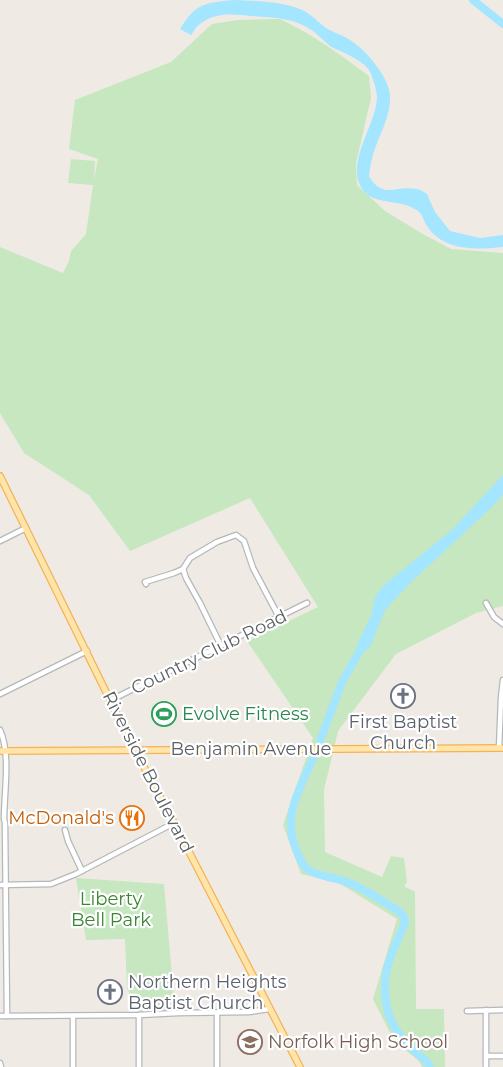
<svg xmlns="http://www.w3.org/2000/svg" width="503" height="1067" font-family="Montserrat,sans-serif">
<rect width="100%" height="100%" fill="#efebe4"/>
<g fill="#c6e7c0">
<path d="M280 19C312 34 341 55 369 76L371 98 356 163 357 185 385 211 421 233 451 249 503 253V606L476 613 396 654 338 731 324 790 325 852 382 877 391 856 404 858 407 882 404 886 415 892 416 1009H444L445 1067H422L419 1061 394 1041 373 999 397 919 339 883 301 874 283 825 313 738 247 641 318 607 250 498 130 551 89 495 24 453 0 413V247L63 273 69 261 71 251 86 234 93 185 68 183 71 159 95 161 94 180 98 159 69 149 75 100 171 62 212 24 238 20Z"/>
<polygon points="76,878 164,884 175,1010 137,1011 127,988 125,939 86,940"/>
</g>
<g fill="#a4e5ff">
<path d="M234 0C253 1 272 1 291 6 309 11 312 17 326 28 334 33 343 35 350 40 365 49 389 77 390 95 391 114 382 129 376 146 372 156 370 166 369 176 383 200 395 185 416 189 420 189 424 192 427 194L435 212 450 231 480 238 503 235V247C477 250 443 251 427 226 421 216 424 213 411 207 396 200 372 204 362 189 345 163 376 125 377 98 377 92 375 85 373 80 371 73 369 68 363 64 354 56 341 52 330 46 324 41 319 36 313 31 296 18 272 17 251 16 235 14 214 12 200 24 196 26 194 32 191 35L180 29C196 3 204 3 234 0Z"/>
<polygon points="503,475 503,494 493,506 410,583 385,610 370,647 365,651 356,647 371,616 375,597 383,586 452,530"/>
</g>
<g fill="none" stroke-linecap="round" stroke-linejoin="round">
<g stroke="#a4e5ff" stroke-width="8">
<polyline points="473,0 503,24"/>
<polyline points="320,741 342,682 366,640"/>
<path d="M315 754C300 789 281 815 297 852 300 858 302 865 307 869 317 877 334 877 347 882 366 889 383 902 400 912L404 917 405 922C400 936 393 948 389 962 386 970 385 980 385 988 385 1025 402 1040 427 1062L430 1067"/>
</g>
<defs>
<g id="minor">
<polyline points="0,541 26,528"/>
<polyline points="183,569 186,578 200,603 221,646"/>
<polyline points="146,584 145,582 174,573 183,569 190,558 217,542 236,535 244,541 253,568 279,617"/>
<polyline points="486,603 494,617 503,624"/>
<polyline points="0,694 87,651"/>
<polyline points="111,700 307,603"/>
<path d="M0 730C11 754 4 793 4 819L5 823 7 1016"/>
<polyline points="499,748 501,698 503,680"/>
<polyline points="65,830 68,841 82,871"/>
<polyline points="0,885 51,884 76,874 174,823"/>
<polyline points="486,1010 486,1067"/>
<polyline points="467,1011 503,1010"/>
<polyline points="139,1015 139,1067"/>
<polyline points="0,1016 139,1015 178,1013 249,1012 269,1009"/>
<polyline points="73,1016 73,1067"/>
<polyline points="486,1056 503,1056"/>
<polyline points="0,1063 1,1067"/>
<polyline points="217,1067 217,1013"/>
</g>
<g id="major">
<polyline points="0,476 134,749 168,811 300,1067"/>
<polyline points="0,751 503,748"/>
</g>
</defs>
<use href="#minor" stroke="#b5b8bb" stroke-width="7"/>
<use href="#major" stroke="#f5b257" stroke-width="8"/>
<use href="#minor" stroke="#fff" stroke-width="4.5"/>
<use href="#major" stroke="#ffe5a9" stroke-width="5.5"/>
</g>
<defs>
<symbol id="church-ring" viewBox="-11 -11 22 22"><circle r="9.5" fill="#fff" stroke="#6b7280" stroke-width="1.5"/><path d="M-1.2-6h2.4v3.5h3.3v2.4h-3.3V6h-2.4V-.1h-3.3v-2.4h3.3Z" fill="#6b7280"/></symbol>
<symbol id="stadium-ring" viewBox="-11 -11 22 22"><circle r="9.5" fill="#fff" stroke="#2e9e5b" stroke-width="1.5"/><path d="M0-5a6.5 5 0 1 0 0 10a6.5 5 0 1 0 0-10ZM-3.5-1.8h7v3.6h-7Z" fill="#2e9e5b"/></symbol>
<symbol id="restaurant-ring" viewBox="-11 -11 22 22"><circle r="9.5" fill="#fff" stroke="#e8710a" stroke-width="1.5"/><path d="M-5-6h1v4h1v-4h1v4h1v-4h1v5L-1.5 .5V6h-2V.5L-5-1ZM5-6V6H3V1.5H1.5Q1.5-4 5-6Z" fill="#e8710a"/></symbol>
<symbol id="school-ring" viewBox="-11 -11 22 22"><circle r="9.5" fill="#fff" stroke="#8d6e63" stroke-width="1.5"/><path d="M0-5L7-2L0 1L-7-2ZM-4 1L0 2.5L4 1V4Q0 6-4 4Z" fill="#8d6e63"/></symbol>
</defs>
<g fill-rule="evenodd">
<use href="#church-ring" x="389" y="682" width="28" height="28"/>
<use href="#stadium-ring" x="150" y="700" width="28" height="28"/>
<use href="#restaurant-ring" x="118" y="804" width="28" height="28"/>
<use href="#church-ring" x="96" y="978" width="28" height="28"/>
<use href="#school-ring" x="236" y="1028" width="28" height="28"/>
</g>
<g text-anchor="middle" stroke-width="4.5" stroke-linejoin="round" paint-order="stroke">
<g font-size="18" fill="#5c6165" stroke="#fff">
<text transform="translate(209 652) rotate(-26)" y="6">Country Club Road</text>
<text x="251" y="755">Benjamin Avenue</text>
<text transform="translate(148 772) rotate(63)" y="6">Riverside Boulevard</text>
</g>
<g font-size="18" fill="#27864d" stroke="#fff" text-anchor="start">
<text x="182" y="720">Evolve Fitness</text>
</g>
<g font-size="18" fill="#5b616d" stroke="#fff">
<text x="403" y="728">First Baptist<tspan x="403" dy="21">Church</tspan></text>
<text x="128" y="988" text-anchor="start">Northern Heights<tspan x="128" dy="21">Baptist Church</tspan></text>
</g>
<g font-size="18" fill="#c56008" stroke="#fff" text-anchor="end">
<text x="114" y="824">McDonald's</text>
</g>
<g font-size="18" fill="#3b8632" stroke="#fff">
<text x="111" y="905">Liberty<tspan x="111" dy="21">Bell Park</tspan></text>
</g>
<g font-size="18" fill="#785e54" stroke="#fff" text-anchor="start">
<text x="268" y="1048">Norfolk High School</text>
</g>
</g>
</svg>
